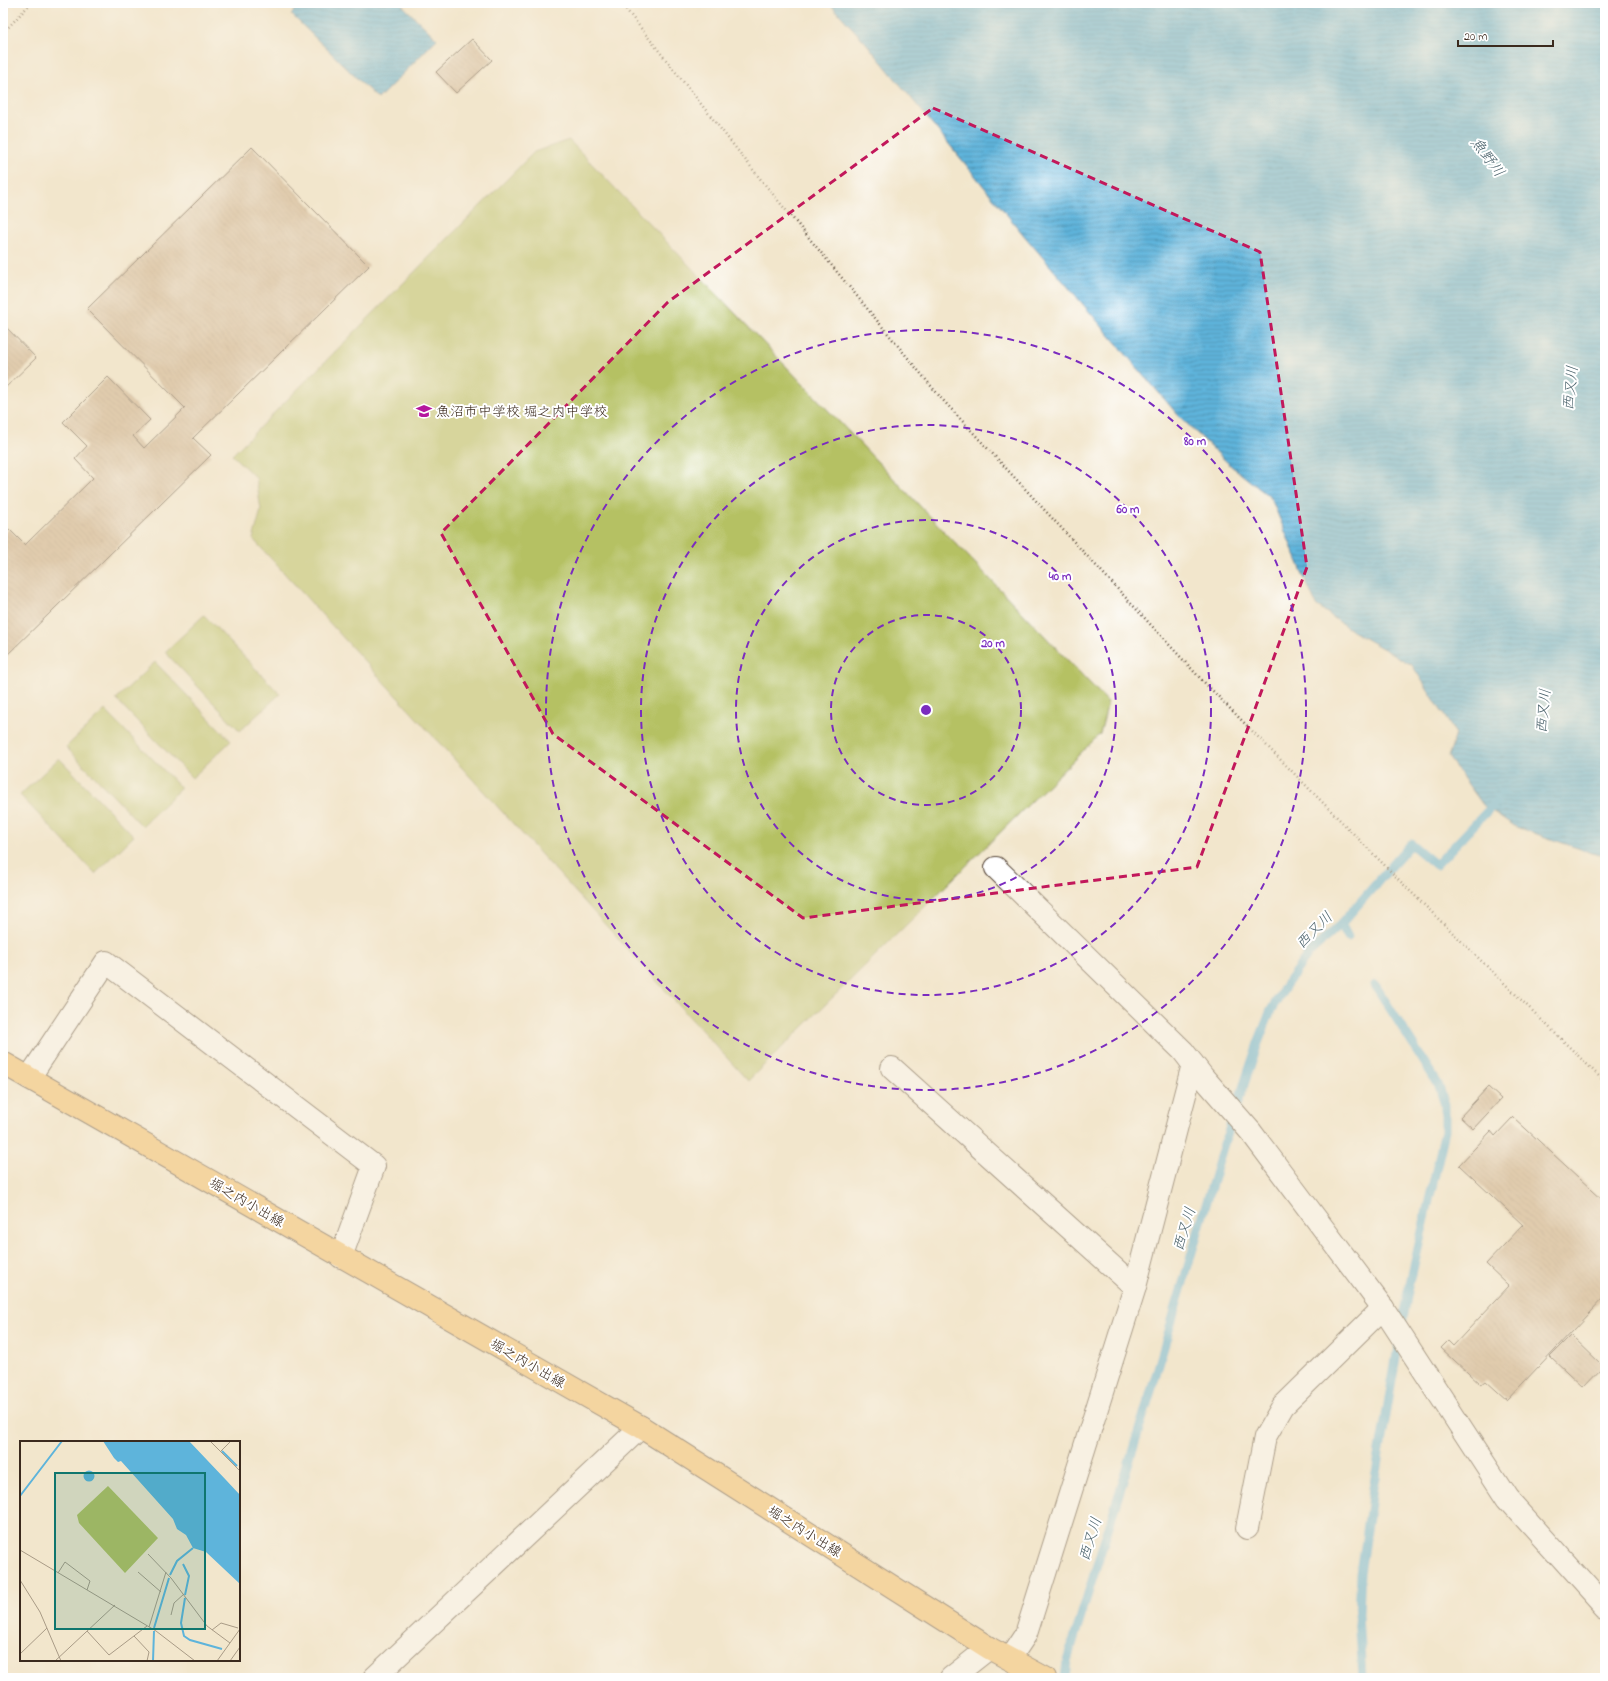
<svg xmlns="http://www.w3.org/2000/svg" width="1608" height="1681" font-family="'Indie Flower','Klee One',sans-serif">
<defs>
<pattern id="water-rules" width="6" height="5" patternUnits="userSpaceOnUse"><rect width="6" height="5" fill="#5eb4db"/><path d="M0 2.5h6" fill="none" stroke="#4f93b1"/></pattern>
<pattern id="building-back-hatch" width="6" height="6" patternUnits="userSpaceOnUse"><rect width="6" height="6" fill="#cbac88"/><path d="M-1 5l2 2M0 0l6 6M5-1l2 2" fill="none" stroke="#a68c6f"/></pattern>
</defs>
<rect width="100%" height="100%" fill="#fff"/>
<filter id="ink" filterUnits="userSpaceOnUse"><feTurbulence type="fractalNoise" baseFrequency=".025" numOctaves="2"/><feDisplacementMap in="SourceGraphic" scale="8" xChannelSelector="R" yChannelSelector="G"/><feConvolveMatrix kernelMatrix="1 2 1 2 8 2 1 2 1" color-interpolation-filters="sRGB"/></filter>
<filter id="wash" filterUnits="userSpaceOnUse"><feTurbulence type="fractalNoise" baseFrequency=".012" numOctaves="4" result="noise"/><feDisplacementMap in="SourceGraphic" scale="16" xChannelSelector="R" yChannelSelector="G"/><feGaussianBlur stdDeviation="0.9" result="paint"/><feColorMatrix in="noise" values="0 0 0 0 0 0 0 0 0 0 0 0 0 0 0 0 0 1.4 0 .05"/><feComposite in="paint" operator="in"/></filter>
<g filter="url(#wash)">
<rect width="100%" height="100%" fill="#f2e6cc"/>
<g fill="#b5c163" stroke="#787640">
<polygon points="569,140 1108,702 1100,734 748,1081 253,539 261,510 256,478 232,455 534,152"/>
<polygon points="204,615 280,694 240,731 165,652"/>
<polygon points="155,662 231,741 192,778 116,699"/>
<polygon points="105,710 181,788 142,826 66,747"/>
<polygon points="59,758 134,836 95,874 20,795"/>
</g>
<g fill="url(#water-rules)" stroke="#4c6f7c">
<polygon points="302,3 400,3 437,39 378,99 291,14"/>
<polygon points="829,3 1605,3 1605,854 1598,855 1516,827 1483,805 1448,757 1456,734 1412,665 1352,631 1316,605 1271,498 1230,465 1178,415 1027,239 865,42"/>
</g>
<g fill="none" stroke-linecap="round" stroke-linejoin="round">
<g stroke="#5eb4db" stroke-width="9">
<polyline points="1341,924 1348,937"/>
<polyline points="1065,1678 1067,1661 1152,1388 1223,1147 1258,1043 1271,1010 1286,985 1309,953 1341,924 1411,844 1436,865 1497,801"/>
<polyline points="1363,1678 1359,1614 1361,1574 1373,1489 1407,1296 1445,1131 1445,1105 1438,1084 1375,985"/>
</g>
</g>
<g id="blocks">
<g fill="url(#building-back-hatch)">
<polygon points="472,39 492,60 456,93 436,72"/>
<polygon points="252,147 369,266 193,438 211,455 3,659 3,534 9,529 25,545 93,478 75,459 87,446 63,422 108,377 150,420 133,436 144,448 185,408 87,309"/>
<polygon points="3,324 36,358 3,390"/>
<polygon points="1488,1087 1501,1099 1473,1129 1460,1117"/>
<polygon points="1513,1117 1605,1202 1605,1296 1507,1400 1486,1381 1481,1385 1441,1348 1448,1341 1453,1346 1509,1286 1486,1264 1523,1225 1459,1165 1491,1131 1495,1136"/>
<polygon points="1571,1335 1603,1366 1583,1387 1550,1356"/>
</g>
</g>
</g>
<g filter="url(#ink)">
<use href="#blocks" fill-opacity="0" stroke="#564638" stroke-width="1"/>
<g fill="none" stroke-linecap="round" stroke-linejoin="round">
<defs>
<g id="minor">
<polyline points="996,868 1183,1051 1203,1077 1251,1132 1383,1308 1507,1498 1605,1607"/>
<polyline points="892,1068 1135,1287"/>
<polyline points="29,1078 106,962 374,1166 341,1257"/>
<polyline points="1247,1528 1265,1437 1283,1406 1383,1308"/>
<polyline points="1010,1658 1026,1634 1135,1287 1193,1064"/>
<polyline points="374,1678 641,1427"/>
<polyline points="951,1678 989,1648"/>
</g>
<polyline id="major" points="3,1063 641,1427 989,1648 1045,1678"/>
</defs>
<use href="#minor" stroke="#564638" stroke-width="24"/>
<use href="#major" stroke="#564638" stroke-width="24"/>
<g stroke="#564638" stroke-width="2.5" stroke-dasharray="1 3" stroke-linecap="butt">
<polyline points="621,3 762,181 941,398 1200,678 1406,887 1605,1082"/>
<polyline points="3,33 31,3"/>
</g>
<use href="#minor" stroke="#fff" stroke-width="22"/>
<use href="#major" stroke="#f7c06c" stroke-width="22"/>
</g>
</g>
<path d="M0 0H1608V1681H0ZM933 108 1260 252 1307 567 1197 867 803 918 553 734 441 533 668 302Z" fill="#f2e6cc" fill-opacity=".55" fill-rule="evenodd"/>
<path fill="none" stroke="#c2185b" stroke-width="3" stroke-dasharray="8 5" stroke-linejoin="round" d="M933 108 1260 252 1307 567 1197 867 803 918 553 734 441 533 668 302Z"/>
<g fill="none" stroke="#7b2cbf" stroke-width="2" stroke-dasharray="7 5">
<circle cx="926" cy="710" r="95"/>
<circle cx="926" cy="710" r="190"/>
<circle cx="926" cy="710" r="285"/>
<circle cx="926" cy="710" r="380"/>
</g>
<defs>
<symbol id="school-bare" viewBox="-9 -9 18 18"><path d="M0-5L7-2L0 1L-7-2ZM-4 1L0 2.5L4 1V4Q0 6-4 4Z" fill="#b5179e" stroke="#fff" stroke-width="2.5" paint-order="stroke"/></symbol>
</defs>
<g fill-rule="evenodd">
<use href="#school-bare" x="413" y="400" width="22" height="22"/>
</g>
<g text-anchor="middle" stroke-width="4" stroke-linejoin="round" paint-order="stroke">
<g font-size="14" fill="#3b2a1e" stroke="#fff" text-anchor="start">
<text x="436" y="416">魚沼市中学校 堀之内中学校</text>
</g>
<g font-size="14" fill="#3b2a1e" stroke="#fff">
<text transform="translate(247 1202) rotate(30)" y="5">堀之内小出線</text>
<text transform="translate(528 1363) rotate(30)" y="5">堀之内小出線</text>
<text transform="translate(805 1531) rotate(32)" y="5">堀之内小出線</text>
</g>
<g font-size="15" font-style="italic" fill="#49616a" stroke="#fff">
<text transform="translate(1488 157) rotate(53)" y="5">魚野川</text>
<text transform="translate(1570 388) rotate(-84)" y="5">西又川</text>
<text transform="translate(1543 711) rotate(-85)" y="5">西又川</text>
<text transform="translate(1314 930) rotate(-45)" y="5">西又川</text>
<text transform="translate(1184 1229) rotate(-73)" y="5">西又川</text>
<text transform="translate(1090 1539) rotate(-73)" y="5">西又川</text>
</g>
</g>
<g transform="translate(20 1441)">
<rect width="220" height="220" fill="#f2e6cc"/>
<path d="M88 45 138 97 105 132 59 82 57 74Z" fill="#b5c163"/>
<path d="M83 0H169L206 39 220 54V143L186 111 173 107 166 94 157 88 153 78 101 20 98 21 94 17ZM63.5 35a5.5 5.5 0 1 1 11 0a5.5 5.5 0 1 1-11 0Z" fill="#5eb4db"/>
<path fill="none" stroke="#5eb4db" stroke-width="2" d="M202 10 217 25M0 55 42 0M163 123 169 135 165 154M150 134 157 120 173 107M165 157 161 182 164 195 170 199 202 208M134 187 149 137M133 220 134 190"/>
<path fill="none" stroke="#a99b86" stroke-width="1" d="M190 0 220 30M200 11 211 0M0 109 136 190 175 220M128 113 151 137 187 185 210 202M118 131 141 151M38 132 45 121 70 140 67 149M0 139 20 171 41 220M151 174 154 162 164 153M129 186 146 131M192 189 201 182 218 187M67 190 89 214 127 185M114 195 129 211 127 220M0 213 27 187M35 220 95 164M197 220 220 188M210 220 220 206"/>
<path fill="#0f766e" fill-opacity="0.15" stroke="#0f766e" stroke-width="2" d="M35 32H185V188H35Z"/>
<rect width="220" height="220" fill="none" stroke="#3b2a1e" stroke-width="2"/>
</g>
<circle cx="926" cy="710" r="6" fill="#7b2cbf" stroke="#fff" stroke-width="2"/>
<g font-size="12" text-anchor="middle" font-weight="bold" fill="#7b2cbf" stroke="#fff" stroke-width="4" stroke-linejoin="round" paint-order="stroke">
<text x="1195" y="445">80 m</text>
<text x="1128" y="513">60 m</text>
<text x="1060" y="580">40 m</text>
<text x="993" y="647">20 m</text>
</g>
<rect width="1608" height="1681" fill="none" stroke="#fff" stroke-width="16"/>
<path d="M1458 40v6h95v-6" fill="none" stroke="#3b2a1e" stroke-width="2"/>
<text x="1464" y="40" font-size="12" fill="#3b2a1e" stroke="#ffffff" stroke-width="3" paint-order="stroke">20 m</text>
</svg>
